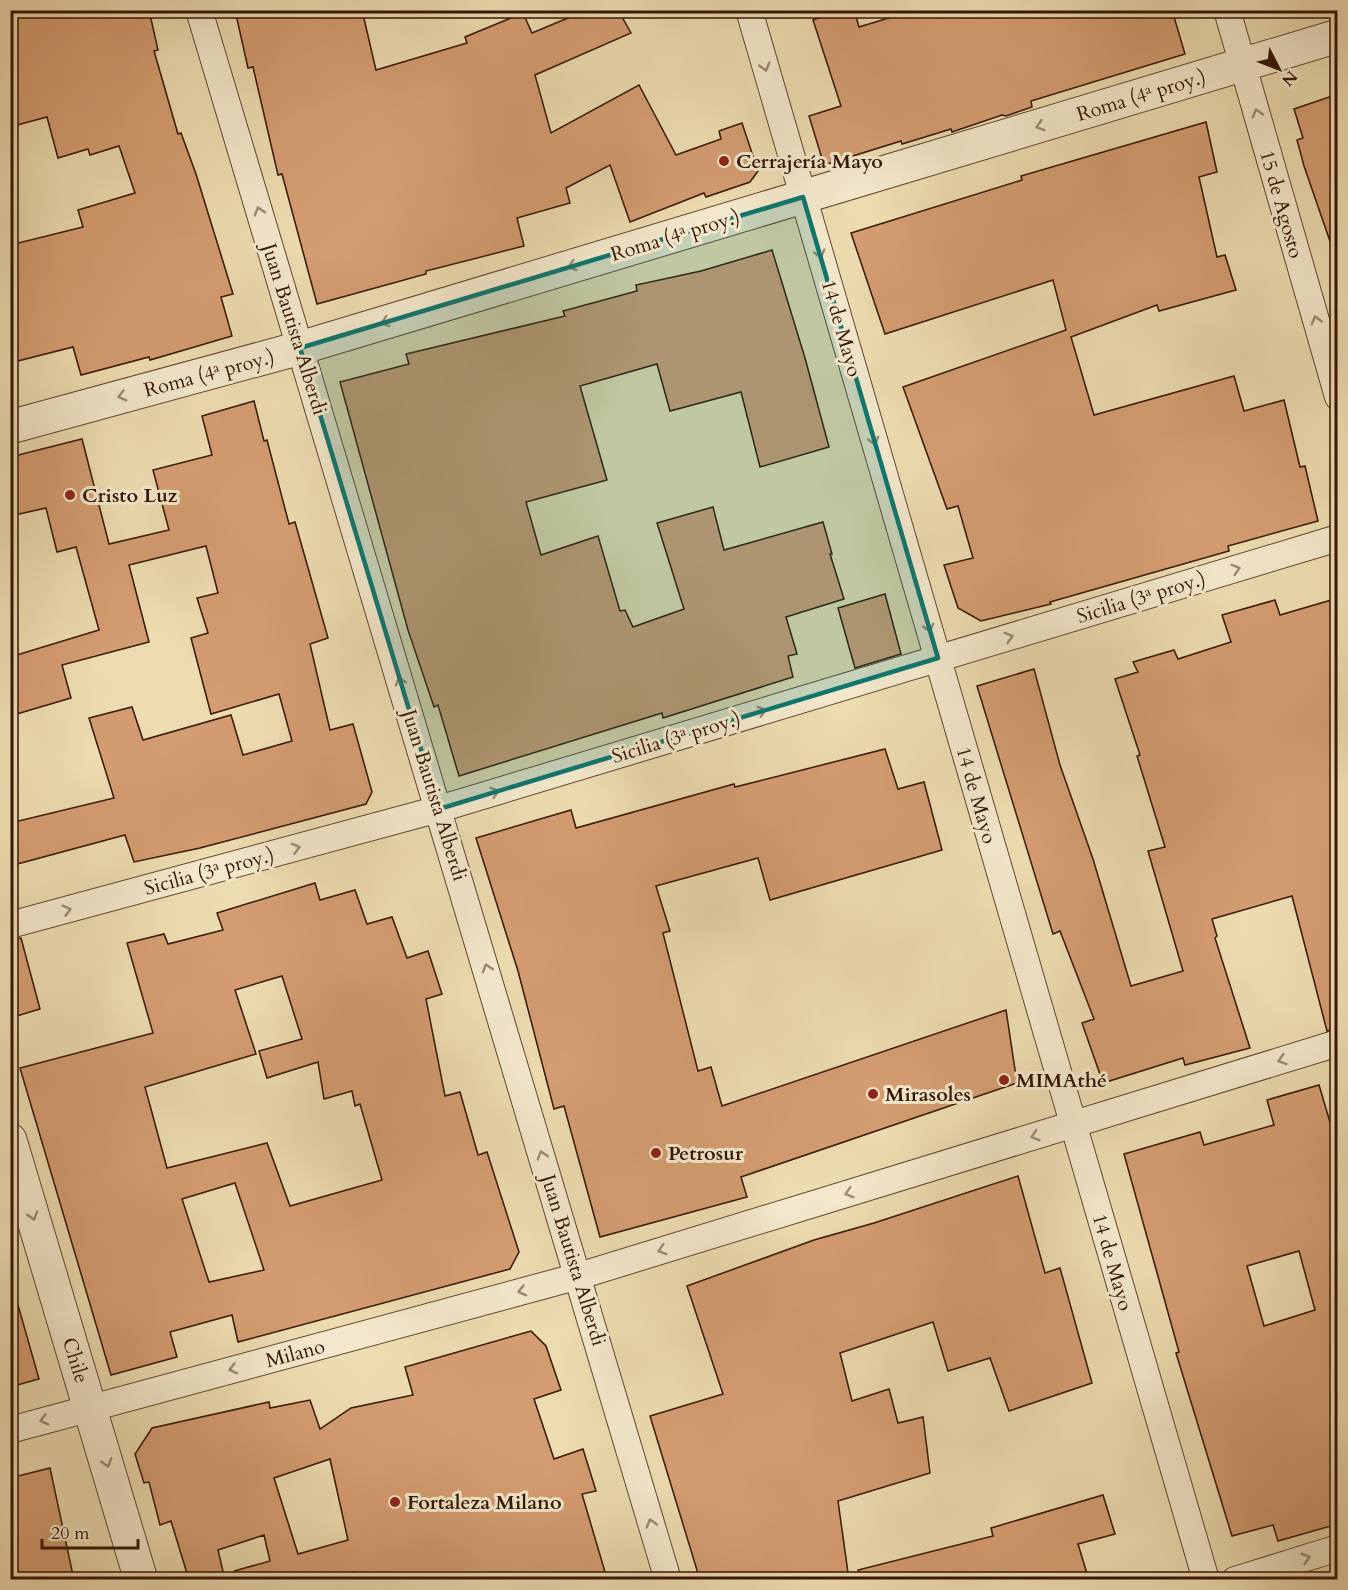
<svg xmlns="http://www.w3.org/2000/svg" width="1348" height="1590" font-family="Cardo,serif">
<rect width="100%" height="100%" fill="#eddcb0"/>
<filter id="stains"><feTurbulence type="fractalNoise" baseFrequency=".00333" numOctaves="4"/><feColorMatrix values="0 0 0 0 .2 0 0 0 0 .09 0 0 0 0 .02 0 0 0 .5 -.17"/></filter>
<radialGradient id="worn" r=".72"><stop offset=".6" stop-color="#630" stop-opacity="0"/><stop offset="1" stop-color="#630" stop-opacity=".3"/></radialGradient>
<g fill="#d49d71" stroke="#341505" stroke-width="1.5" fill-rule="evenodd">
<polygon points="10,10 149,10 158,50 154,51 178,134 181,133 196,174 233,294 221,297 232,336 150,360 149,357 81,375 73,347 10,363 10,245 83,227 78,210 135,193 119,146 90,155 88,149 58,158 47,117 10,127"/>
<polygon points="235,10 362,10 376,70 467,43 465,37 523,13 532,33 587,10 618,10 631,33 535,75 551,133 639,85 676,155 721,139 719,131 742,123 758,171 750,182 706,197 704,193 630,222 610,165 566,188 570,203 517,218 524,246 426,271 426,274 317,304 282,174 278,175 253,67 248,68"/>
<polygon points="844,10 854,10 859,27 915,10 1172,10 1185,54 1031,101 1032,107 1006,116 1002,115 952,132 951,129 902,144 901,141 824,165 809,116 841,106 813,20"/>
<polygon points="1338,94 1338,247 1332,247 1304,166 1297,140 1303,138 1294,109"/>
<polygon points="1206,122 1217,172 1199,177 1217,257 1225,255 1236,290 1159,311 1157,305 1071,337 1094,415 1234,376 1244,411 1284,400 1300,467 1305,466 1318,521 1228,546 1229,551 1050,602 1051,604 981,621 958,608 944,565 973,558 958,506 947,509 903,387 1066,330 1053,280 885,334 851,233 1022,180 1021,176"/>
<polygon points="772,250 805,358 829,447 760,467 741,392 670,411 657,364 580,386 607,480 526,502 541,555 598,536 620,611 625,610 633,627 684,609 657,523 713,507 724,550 823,522 832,554 830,554 844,599 786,617 797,654 788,656 793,677 663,718 662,713 459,776 438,705 434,707 408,630 340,382 409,364 406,354 565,316 563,311 637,291 636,285 701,271"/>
<polygon points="254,401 264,441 267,440 289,524 295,522 328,638 310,644 330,730 353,724 372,792 366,804 200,848 134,862 125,835 10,866 10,823 114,798 89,718 132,707 143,740 231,715 243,755 292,741 279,694 211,714 191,638 208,633 197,598 218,593 206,546 129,565 149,642 62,665 71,698 10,716 10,657 99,630 76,547 57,552 46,508 10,516 10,457 82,439 109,544 169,530 153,470 212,455 202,416"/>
<polygon points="885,594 901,654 855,668 838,608"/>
<polygon points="1338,598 1338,1028 1327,1031 1292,896 1212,919 1217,936 1215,938 1250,1048 1185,1065 1183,1058 1103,1083 1082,1023 1094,1019 1060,931 1053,934 977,686 1034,669 1060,765 1093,859 1131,986 1183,971 1148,851 1165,847 1137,756 1140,755 1115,679 1138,672 1133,662 1174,650 1178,659 1231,642 1222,615 1275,600 1280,615"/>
<polygon points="885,749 898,789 924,782 942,850 770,900 758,858 656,886 670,931 663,933 698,1071 711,1067 722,1106 1006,1010 1017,1083 741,1177 747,1197 600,1237 564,1106 554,1109 518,971 476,838 571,810 576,828 734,784 735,787"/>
<path d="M315 883 320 900 355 890 367 924 392 917 407 958 428 951 442 994 426 999 445 1096 460 1092 478 1155 487 1152 519 1252 510 1269 238 1342 232 1315 170 1332 177 1357 111 1375 20 1068 153 1033 127 943 164 934 168 944 223 930 217 913ZM282 976 302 1039 259 1051 267 1078 318 1062 324 1099 352 1091 355 1106 360 1104 382 1180 290 1206 267 1143 167 1168 145 1087 256 1054 235 990ZM235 1183 264 1270 209 1282 182 1199Z"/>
<polygon points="21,938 40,1009 10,1018 10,940"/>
<path d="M1319 1085 1338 1149V1524L1278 1541 1273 1525 1232 1536 1176 1353 1179 1352 1124 1154 1200 1132 1204 1145 1274 1125 1267 1100ZM1299 1251 1315 1310 1264 1326 1247 1266Z"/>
<polygon points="1018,1176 1045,1273 1060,1268 1092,1383 1009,1411 990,1358 948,1371 933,1322 840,1353 852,1401 889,1389 898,1423 923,1417 930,1473 838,1501 849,1580 700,1580 650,1416 723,1394 687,1286 814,1240 874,1223"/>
<polygon points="18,1305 39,1379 10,1387 10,1306"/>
<path d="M531 1331 546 1346 561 1390 534 1399 554 1459 583 1449 596 1491 582 1494 605 1572 574 1580H356L355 1572 323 1580H235L234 1571 270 1561 264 1535 218 1550 225 1580H189L171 1521 160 1525 149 1482 144 1483 135 1454 152 1428 269 1402 270 1408 310 1400 320 1429 351 1408 413 1395 405 1367ZM330 1459 348 1540 298 1554 274 1478Z"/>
<polygon points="50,1468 74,1580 10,1580 10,1478"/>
<polygon points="1103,1495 1115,1534 1078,1544 1089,1580 859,1580 858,1570 993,1536 991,1528"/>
</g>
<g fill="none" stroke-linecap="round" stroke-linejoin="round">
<defs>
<g id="minor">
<polyline points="199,10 668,1580"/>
<polyline points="749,10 1206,1580"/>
<polyline points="1227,10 1338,397"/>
<polyline points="10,925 439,809 1338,538"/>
<polyline points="10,1430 579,1276 1338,1043"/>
<polyline points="1235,1580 1338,1548"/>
</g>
<g id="tertiary">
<polyline points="10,427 300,348 1338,36"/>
<polyline points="10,1140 141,1580"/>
</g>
</defs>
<use href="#minor" stroke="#624730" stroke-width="28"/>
<use href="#tertiary" stroke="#624730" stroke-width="35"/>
<use href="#minor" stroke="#f3e8cc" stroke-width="26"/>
<use href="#tertiary" stroke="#f3e8cc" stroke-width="33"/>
</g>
<defs><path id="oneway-chevron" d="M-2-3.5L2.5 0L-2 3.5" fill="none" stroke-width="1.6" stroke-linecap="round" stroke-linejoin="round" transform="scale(1.5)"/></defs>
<g stroke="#9d8972">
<use href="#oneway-chevron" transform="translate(765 67) rotate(74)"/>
<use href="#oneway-chevron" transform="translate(1257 113) rotate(-106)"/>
<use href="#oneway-chevron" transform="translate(1040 126) rotate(163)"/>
<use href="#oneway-chevron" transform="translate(259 211) rotate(-107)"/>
<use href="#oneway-chevron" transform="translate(820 254) rotate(74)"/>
<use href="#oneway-chevron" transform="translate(572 266) rotate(163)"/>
<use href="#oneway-chevron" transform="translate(1316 320) rotate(-106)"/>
<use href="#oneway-chevron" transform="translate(385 322) rotate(163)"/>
<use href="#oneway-chevron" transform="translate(122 396) rotate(165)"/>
<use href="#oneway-chevron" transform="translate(874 441) rotate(74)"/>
<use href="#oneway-chevron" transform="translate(1236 569) rotate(-17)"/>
<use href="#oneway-chevron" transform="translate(929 628) rotate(74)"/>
<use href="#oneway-chevron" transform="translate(1009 637) rotate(-17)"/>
<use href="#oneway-chevron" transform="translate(400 681) rotate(-107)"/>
<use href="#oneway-chevron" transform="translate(762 711) rotate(-17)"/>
<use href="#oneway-chevron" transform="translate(495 792) rotate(-17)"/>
<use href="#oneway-chevron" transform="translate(296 848) rotate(-15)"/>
<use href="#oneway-chevron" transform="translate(67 910) rotate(-15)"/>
<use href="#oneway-chevron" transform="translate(487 968) rotate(-107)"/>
<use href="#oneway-chevron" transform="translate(1282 1060) rotate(163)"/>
<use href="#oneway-chevron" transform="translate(1035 1136) rotate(163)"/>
<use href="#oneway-chevron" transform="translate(542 1155) rotate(-107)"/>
<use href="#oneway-chevron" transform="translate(849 1193) rotate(163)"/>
<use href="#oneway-chevron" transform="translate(33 1216) rotate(73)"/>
<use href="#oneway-chevron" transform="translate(662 1250) rotate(163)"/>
<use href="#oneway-chevron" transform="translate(522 1291) rotate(165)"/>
<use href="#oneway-chevron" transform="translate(233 1369) rotate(165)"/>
<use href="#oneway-chevron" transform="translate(44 1420) rotate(165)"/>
<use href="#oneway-chevron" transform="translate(107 1463) rotate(73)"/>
<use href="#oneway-chevron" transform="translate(651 1523) rotate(-106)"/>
<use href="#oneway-chevron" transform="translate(1306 1558) rotate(-17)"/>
</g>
<path fill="#0f766e" fill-opacity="0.2" stroke="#0f766e" stroke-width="4.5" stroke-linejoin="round" d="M803 197 938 658 439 809 300 348Z"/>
<g fill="#8f2418" stroke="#f3e8cc" stroke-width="2">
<circle cx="724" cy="161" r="6"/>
<circle cx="70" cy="495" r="6"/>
<circle cx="1004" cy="1080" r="6"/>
<circle cx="873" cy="1094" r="6"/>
<circle cx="656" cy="1153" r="6"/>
<circle cx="395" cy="1502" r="6"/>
</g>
<g text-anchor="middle" stroke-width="6" stroke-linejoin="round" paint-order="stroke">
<g font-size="20" fill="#341505" stroke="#f3e8cc">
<text transform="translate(1141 95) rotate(-17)" y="7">Roma (4ª proy.)</text>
<text transform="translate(1282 204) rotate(74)" y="7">15 de Agosto</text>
<text transform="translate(675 235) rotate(-17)" y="7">Roma (4ª proy.)</text>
<text transform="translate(842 328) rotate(74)" y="7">14 de Mayo</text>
<text transform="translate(295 329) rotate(73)" y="7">Juan Bautista Alberdi</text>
<text transform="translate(209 373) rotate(-15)" y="7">Roma (4ª proy.)</text>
<text transform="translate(1141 597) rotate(-17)" y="7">Sicilia (3ª proy.)</text>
<text transform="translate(676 737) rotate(-17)" y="7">Sicilia (3ª proy.)</text>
<text transform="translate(435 795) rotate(73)" y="7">Juan Bautista Alberdi</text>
<text transform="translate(977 795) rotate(74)" y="7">14 de Mayo</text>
<text transform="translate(209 871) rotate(-15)" y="7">Sicilia (3ª proy.)</text>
<text transform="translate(574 1260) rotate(73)" y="7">Juan Bautista Alberdi</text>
<text transform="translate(1113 1262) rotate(74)" y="7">14 de Mayo</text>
<text transform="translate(295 1353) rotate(-15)" y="7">Milano</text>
<text transform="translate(76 1360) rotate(73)" y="7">Chile</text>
</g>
<g font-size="20" font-weight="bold" fill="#341505" stroke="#f3e8cc" text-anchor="start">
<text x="736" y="168">Cerrajería Mayo</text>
<text x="82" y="502">Cristo Luz</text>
<text x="1016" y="1087">MIMAthé</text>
<text x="885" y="1101">Mirasoles</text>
<text x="668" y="1160">Petrosur</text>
<text x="407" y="1509">Fortaleza Milano</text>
</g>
</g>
<rect width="1348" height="1590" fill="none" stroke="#eddcb0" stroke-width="36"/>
<rect x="12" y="12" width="1324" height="1566" fill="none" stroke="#341505" stroke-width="3"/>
<rect x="18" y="18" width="1312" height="1554" fill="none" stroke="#341505" stroke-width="1.5"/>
<g transform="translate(1279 69) rotate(132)" stroke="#f3e8cc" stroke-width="4.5" paint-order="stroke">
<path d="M0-4.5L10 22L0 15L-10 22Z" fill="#341505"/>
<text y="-9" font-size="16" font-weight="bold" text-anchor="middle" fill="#341505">N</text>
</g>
<path d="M42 1539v9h96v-9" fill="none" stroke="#341505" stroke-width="3"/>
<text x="51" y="1539" font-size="18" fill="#341505" stroke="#f3e8cc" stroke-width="4.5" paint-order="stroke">20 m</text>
<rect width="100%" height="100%" filter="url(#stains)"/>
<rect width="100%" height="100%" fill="url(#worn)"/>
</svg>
